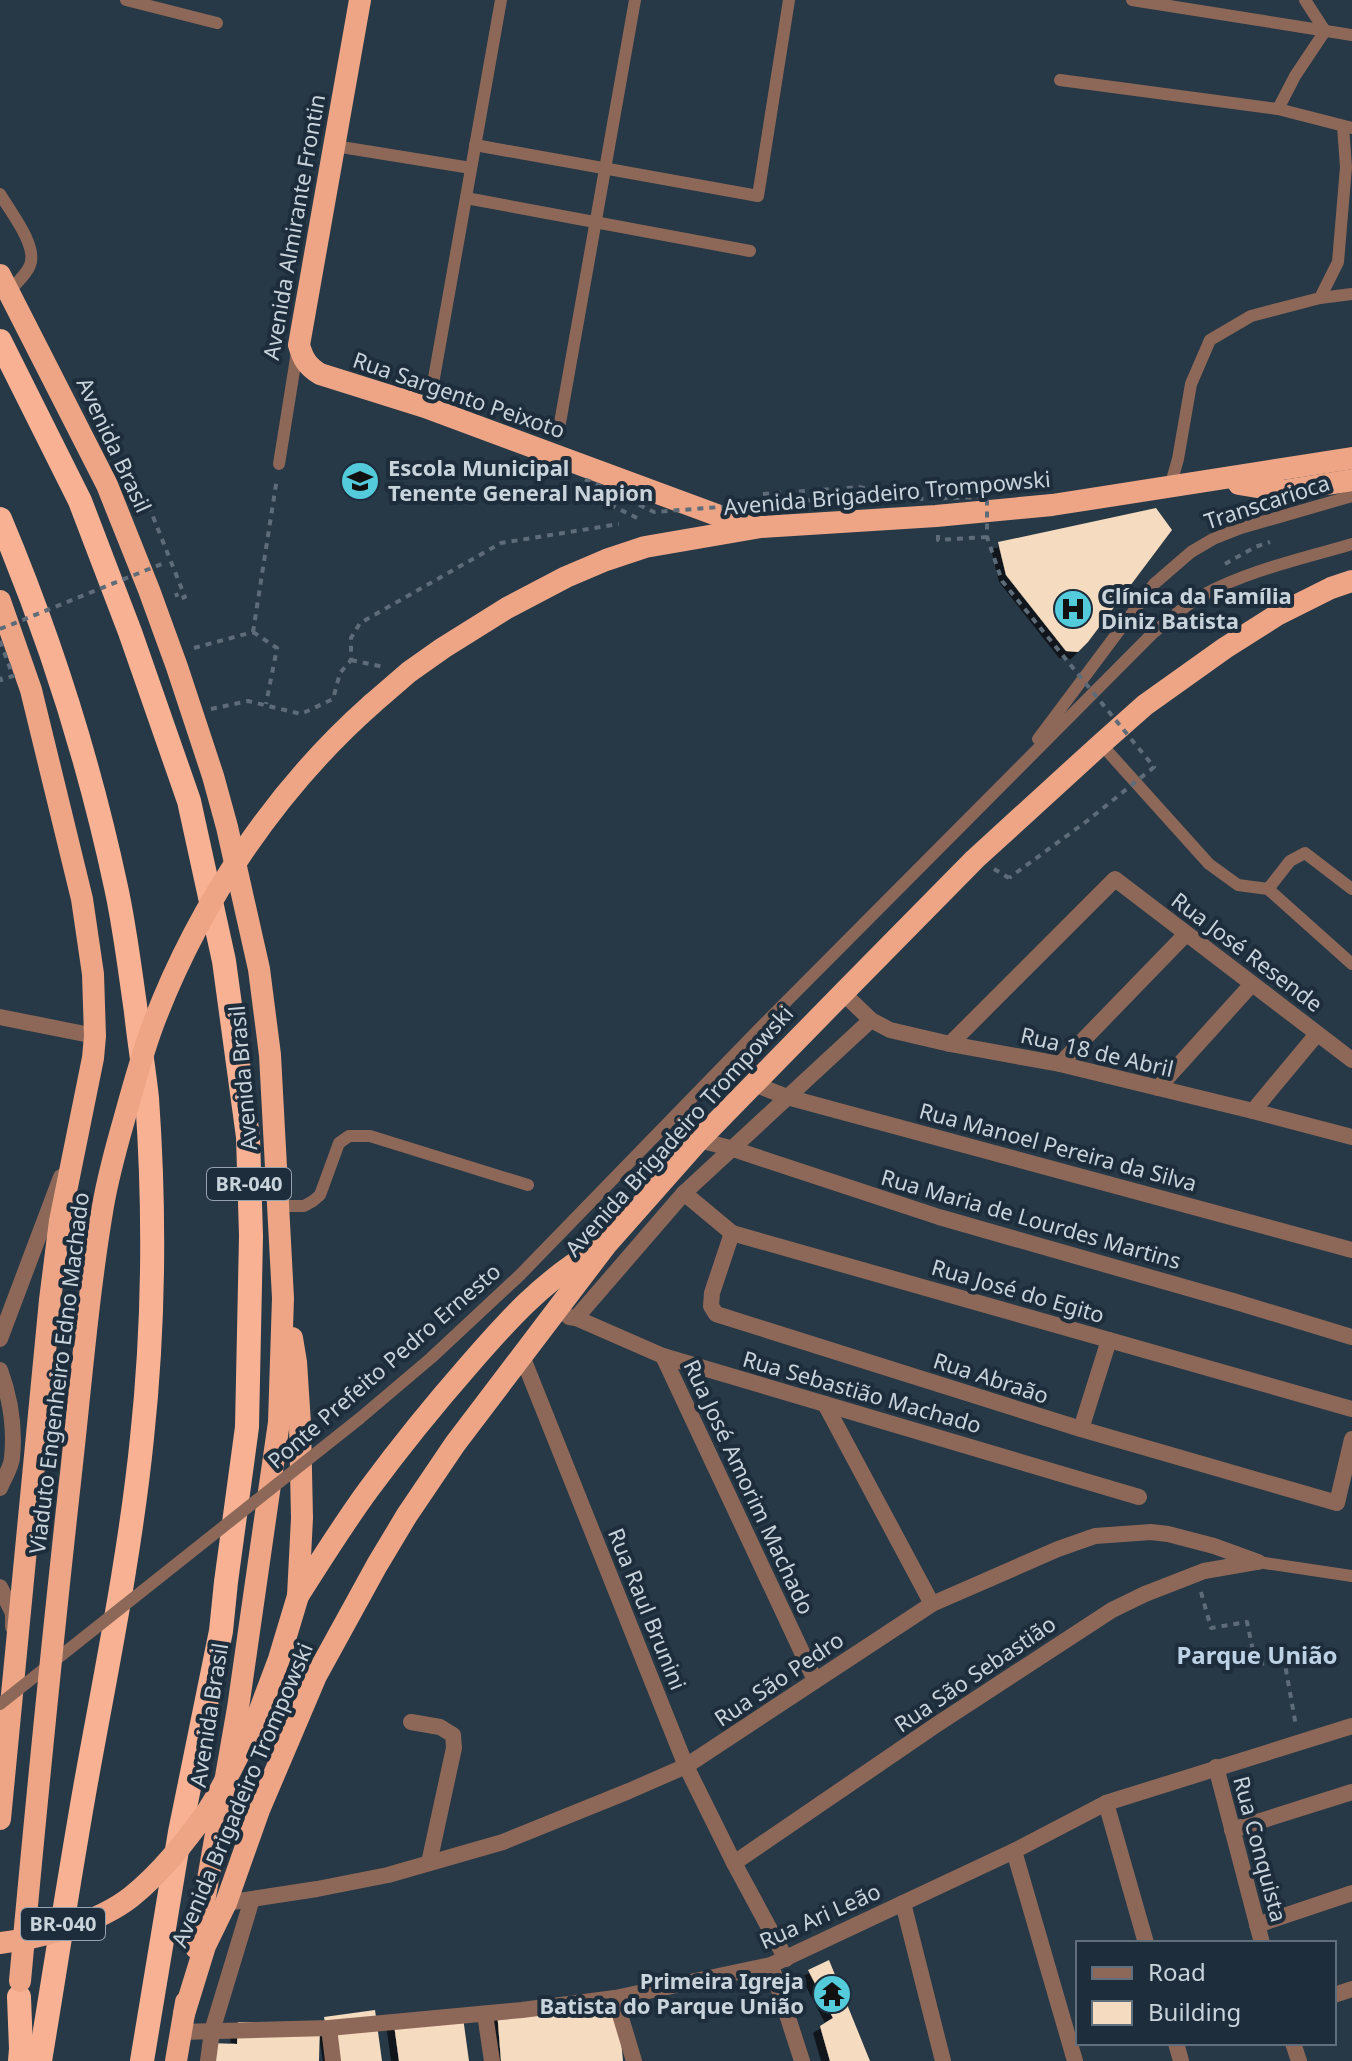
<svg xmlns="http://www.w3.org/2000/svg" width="1352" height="2061" font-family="'Noto Sans',sans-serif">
<defs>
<filter id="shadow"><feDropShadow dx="-7" dy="7" stdDeviation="0" flood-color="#0009"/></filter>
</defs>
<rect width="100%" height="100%" fill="#273846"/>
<g fill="#f5dbbf" filter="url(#shadow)">
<polygon points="1156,508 1172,530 1088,642 1078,652 1066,651 1006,575 998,542"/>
<polygon points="829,1960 870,2061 830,2061 820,2026 833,2018 808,1970"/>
<polygon points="617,1998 623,2061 501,2061 497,2010"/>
<polygon points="375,2010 382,2061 331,2061 324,2017"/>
<polygon points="462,2010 469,2061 399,2061 393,2017"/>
<polygon points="238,2022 320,2023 319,2061 210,2061 211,2043 237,2044"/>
</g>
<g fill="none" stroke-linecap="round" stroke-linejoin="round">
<g stroke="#5d6c78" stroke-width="4" stroke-dasharray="6 6" stroke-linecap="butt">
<polyline points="138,507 148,504 185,597 178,599 176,593"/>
<polyline points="938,535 938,540 987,537"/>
<polyline points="1225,564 1255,547 1270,542"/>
<polyline points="253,632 277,478"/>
<polyline points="253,632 277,648 266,704"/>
<polyline points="194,648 253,632"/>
<polyline points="351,660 384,667"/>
<polyline points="211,709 248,701 301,714 333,699 340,673 351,660 351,638 360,623 501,543 619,524"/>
<polyline points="994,869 1009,878"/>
<polyline points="1201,1592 1211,1628 1247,1622 1256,1665 1284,1659 1296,1726"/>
</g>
<g stroke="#8d6858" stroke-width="12">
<polyline points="126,0 217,23"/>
<polyline points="1132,0 1352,35"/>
<polyline points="1305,0 1325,31"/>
<polyline points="1060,80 1278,109 1295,76 1325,31"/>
<polyline points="1278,109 1352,128"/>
<polyline points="475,145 758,196 789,0"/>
<polyline points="335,146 471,168"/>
<path d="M0 194C10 211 38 246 30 265 27 274 16 283 10 291"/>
<polyline points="466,198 750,251"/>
<polyline points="1320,298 1338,262 1346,167 1343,126"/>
<polyline points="434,378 501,0"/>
<polyline points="560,423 635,0"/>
<polyline points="279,464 297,352"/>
<polyline points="1170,487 1178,459 1191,384 1210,340 1251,316 1320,298 1352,294"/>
<polyline points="1038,739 1154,584 1191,552 1213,539 1241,528 1352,496"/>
<polyline points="1101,744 1209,864 1238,885 1268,889 1352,964"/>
<polyline points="1268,889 1290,861 1305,853 1352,889"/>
<polyline points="279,1206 304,1206 313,1201 320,1195 339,1143 349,1136 370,1136 528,1185"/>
<path d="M359 1419 431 1358 520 1275 764 1024 1153 633C1169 620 1185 605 1203 595 1249 570 1302 559 1352 544"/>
<polyline points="1258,1562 1352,1576"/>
</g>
<g stroke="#8d6858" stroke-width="16">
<polyline points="843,993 871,1020 890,1030 950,1044 1060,1064 1253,1111 1352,1137"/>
<polyline points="0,1017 95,1036"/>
<polyline points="950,1044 1115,879 1352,1060"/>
<polyline points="1060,1064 1186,934"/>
<polyline points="754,1084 787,1097 1352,1250"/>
<polyline points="1158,1088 1252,984"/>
<polyline points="1253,1111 1317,1034"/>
<polyline points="699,1140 730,1148 939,1217 1233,1301 1352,1337"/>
<polyline points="684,1193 732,1233 1352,1409"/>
<polyline points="732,1233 712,1293 711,1306 716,1314 1081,1429 1337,1503 1352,1439"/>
<polyline points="569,1317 576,1318 684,1193 871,1020"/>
<polyline points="576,1318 663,1356 1139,1497"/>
<polyline points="522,1356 686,1766 734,1863 786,1959"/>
<polyline points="663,1356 815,1680"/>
<polyline points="825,1404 932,1604"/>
<polyline points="1081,1429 1109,1340"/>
<polyline points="411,1722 440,1727 453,1735 454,1748 429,1863"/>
<polyline points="1216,1767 1262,1943"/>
<polyline points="1106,1803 1146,1943"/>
<polyline points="1232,1830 1352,1792"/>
<polyline points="1014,1851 1075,2061"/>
<polyline points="734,1863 936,1725 1112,1610 1145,1594 1204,1571 1256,1562"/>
<polyline points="226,1903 317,1889 388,1875 503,1842 629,1791 686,1766 932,1604 1058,1549 1095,1536 1151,1532 1168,1534 1214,1546 1258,1562"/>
<polyline points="903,1903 943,2061"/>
<polyline points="1257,1925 1352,1893"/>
<polyline points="771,1965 802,2061"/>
<polyline points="1334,1995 1352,1989"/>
<polyline points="615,1998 634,2061"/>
<polyline points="485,2014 492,2061"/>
<polyline points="329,2028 333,2061"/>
<polyline points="180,2032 329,2028 522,2010 615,1998 771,1965 1014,1851 1106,1803 1352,1726"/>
<polyline points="1176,2043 1181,2061"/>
<polyline points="1293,2043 1299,2061"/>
<polyline points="208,2061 212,2031 252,1899"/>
</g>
<g stroke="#8d6858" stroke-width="16">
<polyline points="0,1339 61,1177"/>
<path d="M0 1370C10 1397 15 1429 12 1458 11 1468 4 1478 0 1488"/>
<polyline points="0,1587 13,1613 13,1627"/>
</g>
<g stroke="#eda585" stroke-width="22">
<path d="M360 0 299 345C303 359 307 366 320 374L425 407 752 528"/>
<polyline points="0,275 107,485 149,590 177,667 213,776 227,827 259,969 270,1055 283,1298 279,1422 238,1708 196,1948"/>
<polyline points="1239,484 1283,491 1352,480"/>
<polyline points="0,601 31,690 82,899 93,974 95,1036 93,1058 60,1221 50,1300 0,1819"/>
<polyline points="372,704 409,672 443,648 507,608 566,577 606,560 645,547 761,527 936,516 1052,505 1352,458"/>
<path d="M298 1596C321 1560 344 1523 369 1489 400 1447 434 1405 469 1365 508 1320 542 1282 594 1251"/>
<polyline points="255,1723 279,1659 298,1596 302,1518 300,1424 296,1362 292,1338"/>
<polyline points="184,2014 205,1946 226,1903 259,1810 316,1676 377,1565 407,1515 455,1444 606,1245 699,1140 843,993 975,859 1101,744 1145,705 1225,648 1277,615 1331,588 1352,581"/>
<polyline points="176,2061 186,2002"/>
</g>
<g stroke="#f8b192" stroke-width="24">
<polyline points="0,341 80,501 130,632 189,801 224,961 248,1137 251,1236 247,1427 226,1582 221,1631 180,1832 142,2061"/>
<path d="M0 519C50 638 89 761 116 887 125 928 130 971 136 1012 139 1041 144 1070 147 1098 155 1211 154 1326 142 1438 130 1556 106 1671 85 1788 69 1879 55 1970 40 2061"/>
<polyline points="19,1997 21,2049 20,2061"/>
</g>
<g stroke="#5d6c78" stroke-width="4" stroke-dasharray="6 6" stroke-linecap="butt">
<polyline points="763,494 859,487 913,499 987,497 987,537 1002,581 1154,767 1087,821 1009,878"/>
<polyline points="637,518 581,490 587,480 654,512 853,497 852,487"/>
<polyline points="0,629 164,563"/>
<polyline points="0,641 13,676 1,680 0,677"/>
</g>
<polyline stroke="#8d6858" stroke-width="12" points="0,1704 359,1419"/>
<g stroke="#eda585" stroke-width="22">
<path d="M0 1943C41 1938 98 1923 131 1897 162 1872 186 1841 208 1810 226 1783 239 1752 255 1723"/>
<path d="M20 1981C35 1817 51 1654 69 1491 80 1396 87 1300 103 1206 108 1177 116 1148 124 1120 133 1087 142 1054 154 1022 200 902 276 789 372 704"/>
</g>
</g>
<defs>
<symbol id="school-disc" viewBox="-11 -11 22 22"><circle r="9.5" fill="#53cbdb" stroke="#1d2d3c"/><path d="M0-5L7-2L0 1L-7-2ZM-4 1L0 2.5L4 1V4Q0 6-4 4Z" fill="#111"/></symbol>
<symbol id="hospital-disc" viewBox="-11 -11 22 22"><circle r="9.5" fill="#53cbdb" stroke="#1d2d3c"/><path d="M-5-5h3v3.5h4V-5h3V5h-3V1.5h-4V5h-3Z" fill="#111"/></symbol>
<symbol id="temple-disc" viewBox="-11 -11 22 22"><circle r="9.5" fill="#53cbdb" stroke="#1d2d3c"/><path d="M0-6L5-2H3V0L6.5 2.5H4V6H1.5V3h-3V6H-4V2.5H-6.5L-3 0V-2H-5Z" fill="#111"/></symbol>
</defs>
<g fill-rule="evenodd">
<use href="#school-disc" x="338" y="459" width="44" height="44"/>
<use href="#hospital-disc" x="1051" y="587" width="44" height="44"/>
<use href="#temple-disc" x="810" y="1972" width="44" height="44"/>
</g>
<g text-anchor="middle" stroke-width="8" stroke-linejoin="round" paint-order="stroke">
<g fill="#1d2d3c" stroke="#95a1ac" stroke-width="2">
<rect x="207" y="1168" width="84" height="32" rx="6"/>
<rect x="21" y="1908" width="84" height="32" rx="6"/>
</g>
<g font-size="20" font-weight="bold" fill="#c8d3dc">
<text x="249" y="1191">BR-040</text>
<text x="63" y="1931">BR-040</text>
</g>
<g font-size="22" fill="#c8d3dc" stroke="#1d2d3c">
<text transform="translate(294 227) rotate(-80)" y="8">Avenida Almirante Frontin</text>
<text transform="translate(459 395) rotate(19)" y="8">Rua Sargento Peixoto</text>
<text transform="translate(114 445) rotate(65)" y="8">Avenida Brasil</text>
<text transform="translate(887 493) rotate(-5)" y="8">Avenida Brigadeiro Trompowski</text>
<text transform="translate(1267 502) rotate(-18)" y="8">Transcarioca</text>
<text transform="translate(1247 952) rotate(37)" y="8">Rua José Resende</text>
<text transform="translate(1097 1052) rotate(13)" y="8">Rua 18 de Abril</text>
<text transform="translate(243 1078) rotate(-95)" y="8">Avenida Brasil</text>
<text transform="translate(679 1131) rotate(-48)" y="8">Avenida Brigadeiro Trompowski</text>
<text transform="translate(1058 1147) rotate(15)" y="8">Rua Manoel Pereira da Silva</text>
<text transform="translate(1031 1219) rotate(16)" y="8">Rua Maria de Lourdes Martins</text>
<text transform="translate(1018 1291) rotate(16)" y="8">Rua José do Egito</text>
<text transform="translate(384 1366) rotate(-41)" y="8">Ponte Prefeito Pedro Ernesto</text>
<text transform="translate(59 1373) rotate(-83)" y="8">Viaduto Engenheiro Edno Machado</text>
<text transform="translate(991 1378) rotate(18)" y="8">Rua Abraão</text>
<text transform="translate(862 1392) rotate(16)" y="8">Rua Sebastião Machado</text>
<text transform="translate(749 1487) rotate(65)" y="8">Rua José Amorim Machado</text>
<text transform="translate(647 1609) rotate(68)" y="8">Rua Raul Brunini</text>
<text transform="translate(975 1674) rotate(-34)" y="8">Rua São Sebastião</text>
<text transform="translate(779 1679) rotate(-34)" y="8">Rua São Pedro</text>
<text transform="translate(209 1715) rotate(-81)" y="8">Avenida Brasil</text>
<text transform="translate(242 1795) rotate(-67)" y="8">Avenida Brigadeiro Trompowski</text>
<text transform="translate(1260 1849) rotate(75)" y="8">Rua Conquista</text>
<text transform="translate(820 1916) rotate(-24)" y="8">Rua Ari Leão</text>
</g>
<g font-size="22" font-weight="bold" fill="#c8d3dc" stroke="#1d2d3c" text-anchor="start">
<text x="388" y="476">Escola Municipal<tspan x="388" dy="25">Tenente General Napion</tspan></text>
<text x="1101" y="604">Clínica da Família<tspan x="1101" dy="25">Diniz Batista</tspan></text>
<text x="804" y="1989" text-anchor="end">Primeira Igreja<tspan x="804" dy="25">Batista do Parque União</tspan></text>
</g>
<g font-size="24" font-weight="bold" fill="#bed2e5" stroke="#1d2d3c">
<text x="1257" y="1664">Parque União</text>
</g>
</g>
<rect x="1076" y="1941" width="260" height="104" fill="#1d2d3c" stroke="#616f7c" stroke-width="2"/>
<rect x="1092" y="1967" width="40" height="12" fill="#8d6858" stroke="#616f7c" stroke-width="2"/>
<text x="1148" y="1981" font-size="24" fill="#c8d3dc">Road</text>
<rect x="1092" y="2001" width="40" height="24" fill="#f5dbbf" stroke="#616f7c" stroke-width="2"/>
<text x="1148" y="2021" font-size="24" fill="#c8d3dc">Building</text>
</svg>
